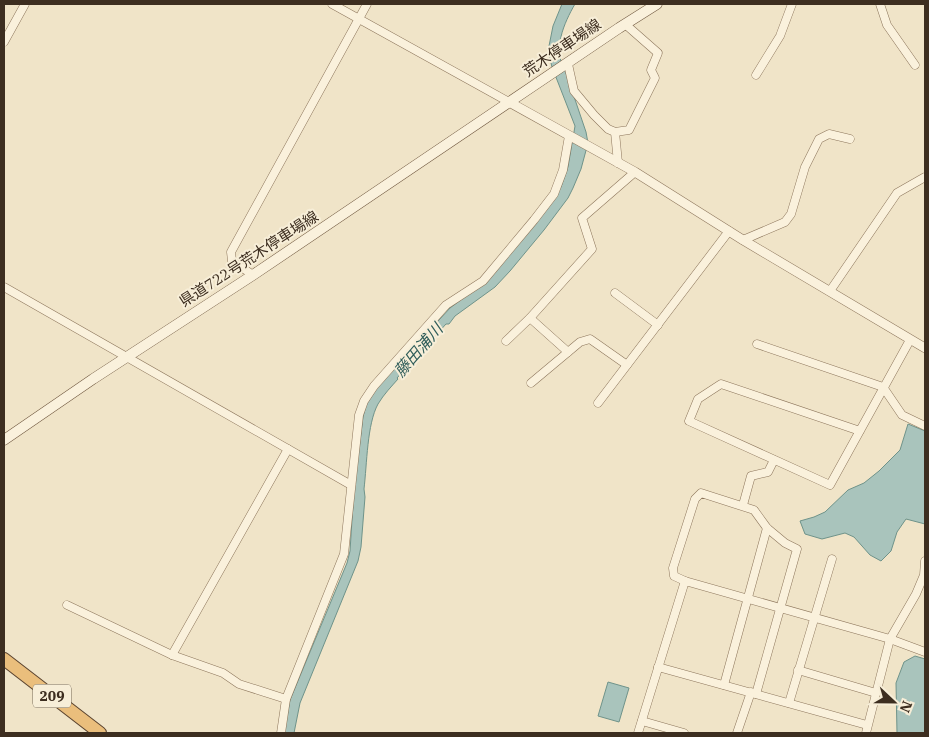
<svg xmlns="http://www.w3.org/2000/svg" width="929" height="737" font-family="'IBM Plex Serif','Noto Sans JP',serif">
<rect width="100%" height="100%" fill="#f0e4c8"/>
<g fill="#a9c4bc" stroke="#6f938a">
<path d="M562 4H575C564 23 552 50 565 70L586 132 588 143 581 169 573 188 568 198 544 230 510 271 495 287 455 316 449 324H446L397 378 398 379C391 387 384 394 378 404 367 424 367 464 364 489L365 497 361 547 358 561 300 703 294 733H284L290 700 347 563 350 551 354 489 363 417 366 405 376 389 450 308 490 278 547 209 561 187 568 167 575 126 552 67 548 51 553 26Z"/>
<polygon points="908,424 925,431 925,524 906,519 897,532 891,551 881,561 870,555 854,537 845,533 822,539 805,534 800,521 814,517 825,512 848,490 864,483 879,471 900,450"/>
<polygon points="915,656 925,659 925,733 897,733 896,683 904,662"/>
<polygon points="608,682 629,688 619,722 598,716"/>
</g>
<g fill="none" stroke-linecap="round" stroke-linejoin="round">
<defs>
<g id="minor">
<polyline points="332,4 509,102"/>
<polyline points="880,4 887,25 915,65"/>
<polyline points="4,42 25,4"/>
<polyline points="568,64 574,91 594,115 608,129 615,132 629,130 655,78 651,70 658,53 625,24"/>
<polyline points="756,75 780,36 792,4"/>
<polyline points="615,132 618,163"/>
<polyline points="743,240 785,222 791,214 805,167 819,139 829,134 850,139"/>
<polyline points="253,275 232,261 231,252 367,4"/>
<polyline points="4,287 351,485"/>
<polyline points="830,291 897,193 925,177"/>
<polyline points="615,293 658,325"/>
<polyline points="530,318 568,352"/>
<polyline points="506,341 530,318 592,249 582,218 635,172"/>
<polyline points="757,344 883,387 902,415 925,426"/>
<polyline points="531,383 580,342 590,339 627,365"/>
<polyline points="598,403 729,231"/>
<polyline points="860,431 721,384 698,399 689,421 830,485 910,340"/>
<polyline points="743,505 751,476 768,472 774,460"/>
<polyline points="685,581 674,576 673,568 695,499 701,493 754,510 767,528 785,543 797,549 756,694"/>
<polyline points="67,605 172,655 223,673 239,684 286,699"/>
<polyline points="172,655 288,449"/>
<polyline points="658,667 867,725"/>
<polyline points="798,670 876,693"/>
<polyline points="724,685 767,528"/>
<polyline points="789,703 832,559"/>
<polyline points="642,721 684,733"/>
<polyline points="281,733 286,699 344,554 359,415 364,401 374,386 446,305 483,281 534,220 554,194 563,170 569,136"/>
<polyline points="638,733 685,581 890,639 925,652"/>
<polyline points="737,733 751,692"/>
<polyline points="866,733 890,639 916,594 924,575 925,561"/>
</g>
<polyline id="tertiary" points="509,102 635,172 743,240 925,348"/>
<polyline id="secondary" points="4,440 93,379 253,275 619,28 657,4"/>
<polyline id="trunk" points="4,659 100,733"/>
</defs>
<use href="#minor" stroke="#8d765c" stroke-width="9"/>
<use href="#tertiary" stroke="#8d765c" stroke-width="10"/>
<use href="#secondary" stroke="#6f573f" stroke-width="11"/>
<use href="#trunk" stroke="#5b4430" stroke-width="14"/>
<use href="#minor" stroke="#faf1dc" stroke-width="8"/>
<use href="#tertiary" stroke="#faf1dc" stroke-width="9"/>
<use href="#secondary" stroke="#faf1dc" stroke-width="10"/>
<use href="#trunk" stroke="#eabe7c" stroke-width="12"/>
</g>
<g text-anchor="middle" stroke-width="4" stroke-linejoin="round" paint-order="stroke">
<rect fill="#f7eed8" stroke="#756857" stroke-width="1" x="33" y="684.5" width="38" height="23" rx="4"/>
<g font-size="14" font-weight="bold" fill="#3d2e20">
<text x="52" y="701">209</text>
</g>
<g font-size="15" fill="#3d2e20" stroke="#f7eed8">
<text transform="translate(562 48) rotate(-34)" y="5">荒木停車場線</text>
<text transform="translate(249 259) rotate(-33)" y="5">県道722号荒木停車場線</text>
</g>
<g font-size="16" font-style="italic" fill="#2f5d5a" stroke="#f7eed8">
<text transform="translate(418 350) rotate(-49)" y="6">藤田浦川</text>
</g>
</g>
<rect width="929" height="737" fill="none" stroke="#3d2e20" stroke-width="10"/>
<g transform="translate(894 702) rotate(112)" stroke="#f7eed8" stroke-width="4" paint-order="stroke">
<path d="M0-4L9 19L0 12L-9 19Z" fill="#3d2e20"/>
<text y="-8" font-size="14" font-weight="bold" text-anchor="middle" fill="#3d2e20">N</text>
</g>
</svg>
